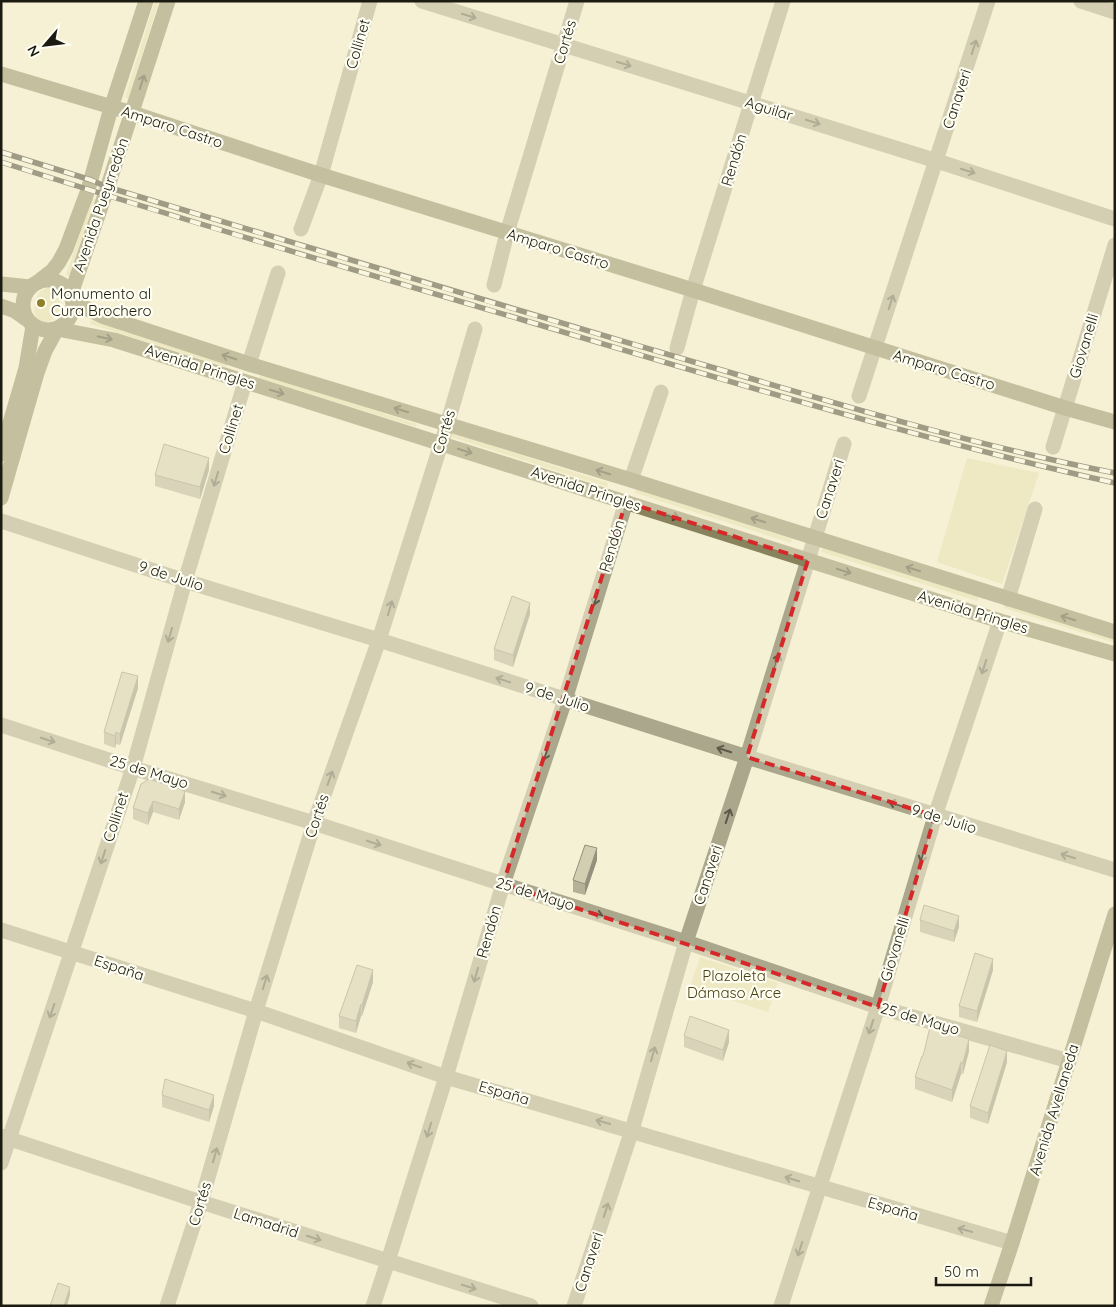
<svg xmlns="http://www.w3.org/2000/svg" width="1116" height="1307" font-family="Quicksand,sans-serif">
<rect width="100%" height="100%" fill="#f5f1d4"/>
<g fill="#e4deaf">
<polygon points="155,1 159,1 128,99 125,97"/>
<polygon points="92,198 95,199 69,276 66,275"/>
<path d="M47 288C70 288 61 326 43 322 30 320 34 299 40 292 43 290 44 289 47 288Z"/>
<polygon points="91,320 228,363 227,367 90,324"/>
<polygon points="261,374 417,424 416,427 259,378"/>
<polygon points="452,433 608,483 607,487 451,437"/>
<polygon points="967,458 1039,473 1002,584 937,562"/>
<polygon points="636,489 792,539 791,543 635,493"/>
<polygon points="822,548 979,597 977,601 821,552"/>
<polygon points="1006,604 1115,638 1115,643 1004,608"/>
<polygon points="700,957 778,983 768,1012 690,987"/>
</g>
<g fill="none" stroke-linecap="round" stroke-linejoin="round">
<g stroke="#aaa78d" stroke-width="15">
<polyline points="422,1 937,161 1115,219"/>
<polyline points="1081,1 1115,12"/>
<polyline points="301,229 321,175 370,1"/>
<polyline points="494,285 507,233 577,1"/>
<polyline points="677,348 693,290 783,1"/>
<polyline points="249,364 278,273"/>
<polyline points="859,396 988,1"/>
<polyline points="1053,447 1115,245"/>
<polyline points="631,480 661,392"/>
<polyline points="1,521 185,581 379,640 747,757 1115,870"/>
<polyline points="1008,599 1035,509"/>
<polyline points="1,725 133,768 314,823 503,884 686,942 878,1007 1069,1061"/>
<polyline points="1,930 256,1011 446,1077 1012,1243"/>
<polyline points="1,1136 201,1202 531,1306"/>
<polyline points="1,1163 133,768 185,581 245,382"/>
<polyline points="167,1306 201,1202 256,1011 314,823 379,640 447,425 475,329"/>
<polyline points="373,1306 388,1261 446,1077 503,884 565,700 626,502"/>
<polyline points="574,1306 632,1130 686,942 747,757 844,444"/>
<polyline points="781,1306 878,1007 935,816 1000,621"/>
</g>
<g stroke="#88835d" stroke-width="15">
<polyline points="1,74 132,113 321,175 693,290 1065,408 1115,422"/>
<circle cx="48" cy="305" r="25"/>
<polyline points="38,282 52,271 59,262 66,249 88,190 111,108 146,1"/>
<polyline points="1,284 30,287"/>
<polyline points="71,294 105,195 168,1"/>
<polyline points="73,302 102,316 249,364 631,480 1115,632"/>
<polyline points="1,306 15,311 26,319"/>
<polyline points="57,329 114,340 1000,621 1115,654"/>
<polyline points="1,454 26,368 33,326"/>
<polyline points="1,498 37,373 45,351 57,329"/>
<polyline points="991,1306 1012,1243 1115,914"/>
</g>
<defs>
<g id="rail">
<path d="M1 152 91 180 107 187C311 248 514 310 718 369 849 407 981 447 1115 473"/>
<path d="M1 162C173 217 347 268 520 319 717 378 914 438 1115 483"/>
</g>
</defs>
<use href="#rail" stroke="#353327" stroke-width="5.5"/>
<use href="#rail" stroke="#fffef2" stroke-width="4" stroke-dasharray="11" stroke-linecap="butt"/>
</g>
<g fill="#b5b199">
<polygon points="209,470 200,499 155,486 155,475"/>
<polygon points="530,614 513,667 494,660 494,649"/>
<polygon points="138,688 120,745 116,744 115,748 104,744 104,732"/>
<polygon points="141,784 185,802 179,820 153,812 148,825 133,819 133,808"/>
<polygon points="597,860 585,895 573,892 573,880"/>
<polygon points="920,920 959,927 954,942 920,932"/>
<polygon points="993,970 977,1022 959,1017 959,1006"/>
<polygon points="373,982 362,1016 361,1016 356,1033 339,1028 339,1016"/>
<polygon points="684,1036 729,1042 723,1061 684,1047"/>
<polygon points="969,1051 963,1074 961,1074 952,1102 915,1089 915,1077 923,1056"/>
<polygon points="1007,1062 988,1124 970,1118 970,1106"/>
<polygon points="162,1095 214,1106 209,1122 162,1107"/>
</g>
<g fill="#93907d">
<polygon points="209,458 209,470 200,499 200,487"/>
<polygon points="530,603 530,614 513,667 513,655"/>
<polygon points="138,676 138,688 120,745 120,734"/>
<polygon points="116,732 116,744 115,748 115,736"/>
<polygon points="185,791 185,802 179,820 179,809"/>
<polygon points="153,801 153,812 148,825 148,813"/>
<polygon points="597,848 597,860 585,895 585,884"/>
<polygon points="959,916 959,927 954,942 954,931"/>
<polygon points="993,959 993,970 977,1022 977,1011"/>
<polygon points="373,970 373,982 362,1016 362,1005"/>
<polygon points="361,1004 361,1016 356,1033 356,1021"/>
<polygon points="729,1030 729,1042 723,1061 723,1050"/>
<polygon points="969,1039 969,1051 963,1074 963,1063"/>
<polygon points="1007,1051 1007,1062 988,1124 988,1113"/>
<polygon points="961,1062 961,1074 952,1102 952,1090"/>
<polygon points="214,1095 214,1106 209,1122 209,1110"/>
<polygon points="70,1287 70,1295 67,1306 64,1306"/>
</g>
<g fill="#d2ceb2" stroke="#93907d">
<polygon points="164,444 209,458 200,487 155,475"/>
<polygon points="512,596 530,603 513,655 494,649"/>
<polygon points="122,672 138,676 120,734 116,732 115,736 104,732"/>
<polygon points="149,779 185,791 179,809 153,801 148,813 133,808 141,784"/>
<polygon points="585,845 597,848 585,884 573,880"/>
<polygon points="924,905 959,916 954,931 920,920"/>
<polygon points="975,953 993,959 977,1011 959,1006"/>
<polygon points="357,965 373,970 362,1005 361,1004 356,1021 339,1016"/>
<polygon points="690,1016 729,1030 723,1050 684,1036"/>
<polygon points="930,1027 969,1039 963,1063 961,1062 952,1090 915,1077 922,1056 923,1056"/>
<polygon points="990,1045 1007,1051 988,1113 970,1106"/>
<polygon points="165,1079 214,1095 209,1110 162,1095"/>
<polygon points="58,1283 70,1287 64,1306 50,1306"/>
</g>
<defs><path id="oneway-shaft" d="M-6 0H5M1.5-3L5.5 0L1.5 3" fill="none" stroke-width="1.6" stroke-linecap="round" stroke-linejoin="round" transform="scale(1.25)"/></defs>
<g stroke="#5c5a49">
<use href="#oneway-shaft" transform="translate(469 16) rotate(17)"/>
<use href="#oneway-shaft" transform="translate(974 47) rotate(-72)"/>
<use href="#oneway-shaft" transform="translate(624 64) rotate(17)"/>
<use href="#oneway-shaft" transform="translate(813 122) rotate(17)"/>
<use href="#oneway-shaft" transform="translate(968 171) rotate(18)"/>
<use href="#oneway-shaft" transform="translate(891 302) rotate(-72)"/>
<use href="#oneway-shaft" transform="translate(216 479) rotate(107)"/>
<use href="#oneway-shaft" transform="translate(596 598) rotate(107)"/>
<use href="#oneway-shaft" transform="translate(390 608) rotate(-73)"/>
<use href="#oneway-shaft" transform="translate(170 635) rotate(106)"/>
<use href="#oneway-shaft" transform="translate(777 661) rotate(-73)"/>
<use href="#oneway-shaft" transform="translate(984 667) rotate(108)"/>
<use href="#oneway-shaft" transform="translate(503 680) rotate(-162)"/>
<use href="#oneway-shaft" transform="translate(48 740) rotate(18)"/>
<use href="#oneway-shaft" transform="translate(724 750) rotate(-162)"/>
<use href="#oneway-shaft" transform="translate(546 753) rotate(109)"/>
<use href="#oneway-shaft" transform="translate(330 778) rotate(-70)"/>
<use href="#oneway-shaft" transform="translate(219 794) rotate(17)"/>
<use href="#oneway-shaft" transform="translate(896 804) rotate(-163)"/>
<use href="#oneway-shaft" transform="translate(728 816) rotate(-72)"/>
<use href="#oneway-shaft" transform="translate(374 843) rotate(18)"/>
<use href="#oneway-shaft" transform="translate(923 855) rotate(107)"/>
<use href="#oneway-shaft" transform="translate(1068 856) rotate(-163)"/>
<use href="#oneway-shaft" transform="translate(103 857) rotate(108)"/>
<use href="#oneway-shaft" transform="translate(596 914) rotate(17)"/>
<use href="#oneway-shaft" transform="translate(476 975) rotate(106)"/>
<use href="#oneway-shaft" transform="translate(265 982) rotate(-73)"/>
<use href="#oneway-shaft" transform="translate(52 1011) rotate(109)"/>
<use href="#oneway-shaft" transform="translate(871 1027) rotate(108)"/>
<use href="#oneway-shaft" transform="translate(653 1054) rotate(-74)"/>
<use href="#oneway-shaft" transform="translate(414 1065) rotate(-161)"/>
<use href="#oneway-shaft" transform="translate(603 1122) rotate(-164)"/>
<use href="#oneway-shaft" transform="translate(429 1130) rotate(107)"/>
<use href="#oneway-shaft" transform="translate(215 1155) rotate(-74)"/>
<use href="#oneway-shaft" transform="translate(792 1179) rotate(-163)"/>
<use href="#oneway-shaft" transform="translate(606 1210) rotate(-72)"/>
<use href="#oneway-shaft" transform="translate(965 1230) rotate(-164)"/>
<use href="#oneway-shaft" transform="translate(314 1238) rotate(18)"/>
<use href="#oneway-shaft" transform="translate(800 1249) rotate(108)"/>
<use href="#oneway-shaft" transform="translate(469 1287) rotate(17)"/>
</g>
<g stroke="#423f2c">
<use href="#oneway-shaft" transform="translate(142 82) rotate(-72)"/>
<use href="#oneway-shaft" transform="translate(105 338) rotate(12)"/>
<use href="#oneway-shaft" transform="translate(229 357) rotate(-162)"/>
<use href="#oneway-shaft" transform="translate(277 392) rotate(17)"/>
<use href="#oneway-shaft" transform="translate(401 410) rotate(-163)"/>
<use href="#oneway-shaft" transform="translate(465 451) rotate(18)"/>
<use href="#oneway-shaft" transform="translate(603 472) rotate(-163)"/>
<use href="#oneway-shaft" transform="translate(672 516) rotate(18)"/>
<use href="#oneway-shaft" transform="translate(758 520) rotate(-163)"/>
<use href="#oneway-shaft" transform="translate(913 569) rotate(-162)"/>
<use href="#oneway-shaft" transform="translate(844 571) rotate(18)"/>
<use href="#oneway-shaft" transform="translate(1068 618) rotate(-163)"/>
</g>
<path d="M0 0H1116V1307H0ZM626 502 808 560 747 757 935 816 878 1007 503 884Z" fill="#f5f1d4" fill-opacity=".55" fill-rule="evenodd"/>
<path fill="none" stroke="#d62828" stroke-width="4" stroke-dasharray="10 6" stroke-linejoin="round" d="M626 502 808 560 747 757 935 816 878 1007 503 884Z"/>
<circle fill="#8e8129" stroke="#fffef2" stroke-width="2" cx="41" cy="303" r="5"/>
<g text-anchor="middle" stroke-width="4.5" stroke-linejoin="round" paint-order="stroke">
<g font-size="15" fill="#1c1b11" stroke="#fffef2">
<text transform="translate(565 42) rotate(-73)" y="5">Cortés</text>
<text transform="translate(358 44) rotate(-74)" y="5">Collinet</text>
<text transform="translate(957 99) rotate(-72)" y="5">Canaveri</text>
<text transform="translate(769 109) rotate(17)" y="5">Aguilar</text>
<text transform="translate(172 127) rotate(18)" y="5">Amparo Castro</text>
<text transform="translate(734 160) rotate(-73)" y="5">Rendón</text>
<text transform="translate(101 205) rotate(-71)" y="5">Avenida Pueyrredón</text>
<text transform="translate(558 249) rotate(17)" y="5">Amparo Castro</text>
<text transform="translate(1084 346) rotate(-73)" y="5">Giovanelli</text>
<text transform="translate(200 367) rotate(18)" y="5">Avenida Pringles</text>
<text transform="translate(944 370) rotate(17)" y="5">Amparo Castro</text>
<text transform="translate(231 429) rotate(-73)" y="5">Collinet</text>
<text transform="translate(444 432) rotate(-73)" y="5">Cortés</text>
<text transform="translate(586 489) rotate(18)" y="5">Avenida Pringles</text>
<text transform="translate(830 489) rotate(-72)" y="5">Canaveri</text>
<text transform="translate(612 546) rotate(-73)" y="5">Rendón</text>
<text transform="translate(171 576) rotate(18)" y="5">9 de Julio</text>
<text transform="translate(973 612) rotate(17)" y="5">Avenida Pringles</text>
<text transform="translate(557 697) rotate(18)" y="5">9 de Julio</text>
<text transform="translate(149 772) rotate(17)" y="5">25 de Mayo</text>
<text transform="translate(317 816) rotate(-71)" y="5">Cortés</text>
<text transform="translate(116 817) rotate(-72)" y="5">Collinet</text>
<text transform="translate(944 819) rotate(17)" y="5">9 de Julio</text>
<text transform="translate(708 875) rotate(-72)" y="5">Canaveri</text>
<text transform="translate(535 894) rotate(17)" y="5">25 de Mayo</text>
<text transform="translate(489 932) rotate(-74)" y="5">Rendón</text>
<text transform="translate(895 949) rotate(-73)" y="5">Giovanelli</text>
<text transform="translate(119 968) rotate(18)" y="5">España</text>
<text transform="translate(920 1019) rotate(16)" y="5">25 de Mayo</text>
<text transform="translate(504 1093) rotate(16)" y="5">España</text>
<text transform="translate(1054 1110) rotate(-73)" y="5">Avenida Avellaneda</text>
<text transform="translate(200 1204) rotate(-73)" y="5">Cortés</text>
<text transform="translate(893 1209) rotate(16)" y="5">España</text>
<text transform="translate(266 1223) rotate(18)" y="5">Lamadrid</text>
<text transform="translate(589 1262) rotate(-72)" y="5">Canaveri</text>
</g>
<g font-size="15" fill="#1c1b11" stroke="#fffef2" text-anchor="start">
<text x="51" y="299">Monumento al<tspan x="51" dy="17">Cura Brochero</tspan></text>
</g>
<g font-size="15" fill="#484112" stroke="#fffef2">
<text x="734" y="981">Plazoleta<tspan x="734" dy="17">Dámaso Arce</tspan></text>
</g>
</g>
<rect width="1116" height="1307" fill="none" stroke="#1c1b11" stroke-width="5"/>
<g transform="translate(45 45) rotate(242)" stroke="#fffef2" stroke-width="4" paint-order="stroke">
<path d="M0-4L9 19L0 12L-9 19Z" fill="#1c1b11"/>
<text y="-8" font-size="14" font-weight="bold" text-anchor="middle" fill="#1c1b11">N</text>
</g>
<path d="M936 1277v8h95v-8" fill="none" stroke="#1c1b11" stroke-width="2.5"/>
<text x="944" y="1277" font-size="15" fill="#1c1b11" stroke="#fffef2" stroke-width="4" paint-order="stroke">50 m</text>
</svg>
